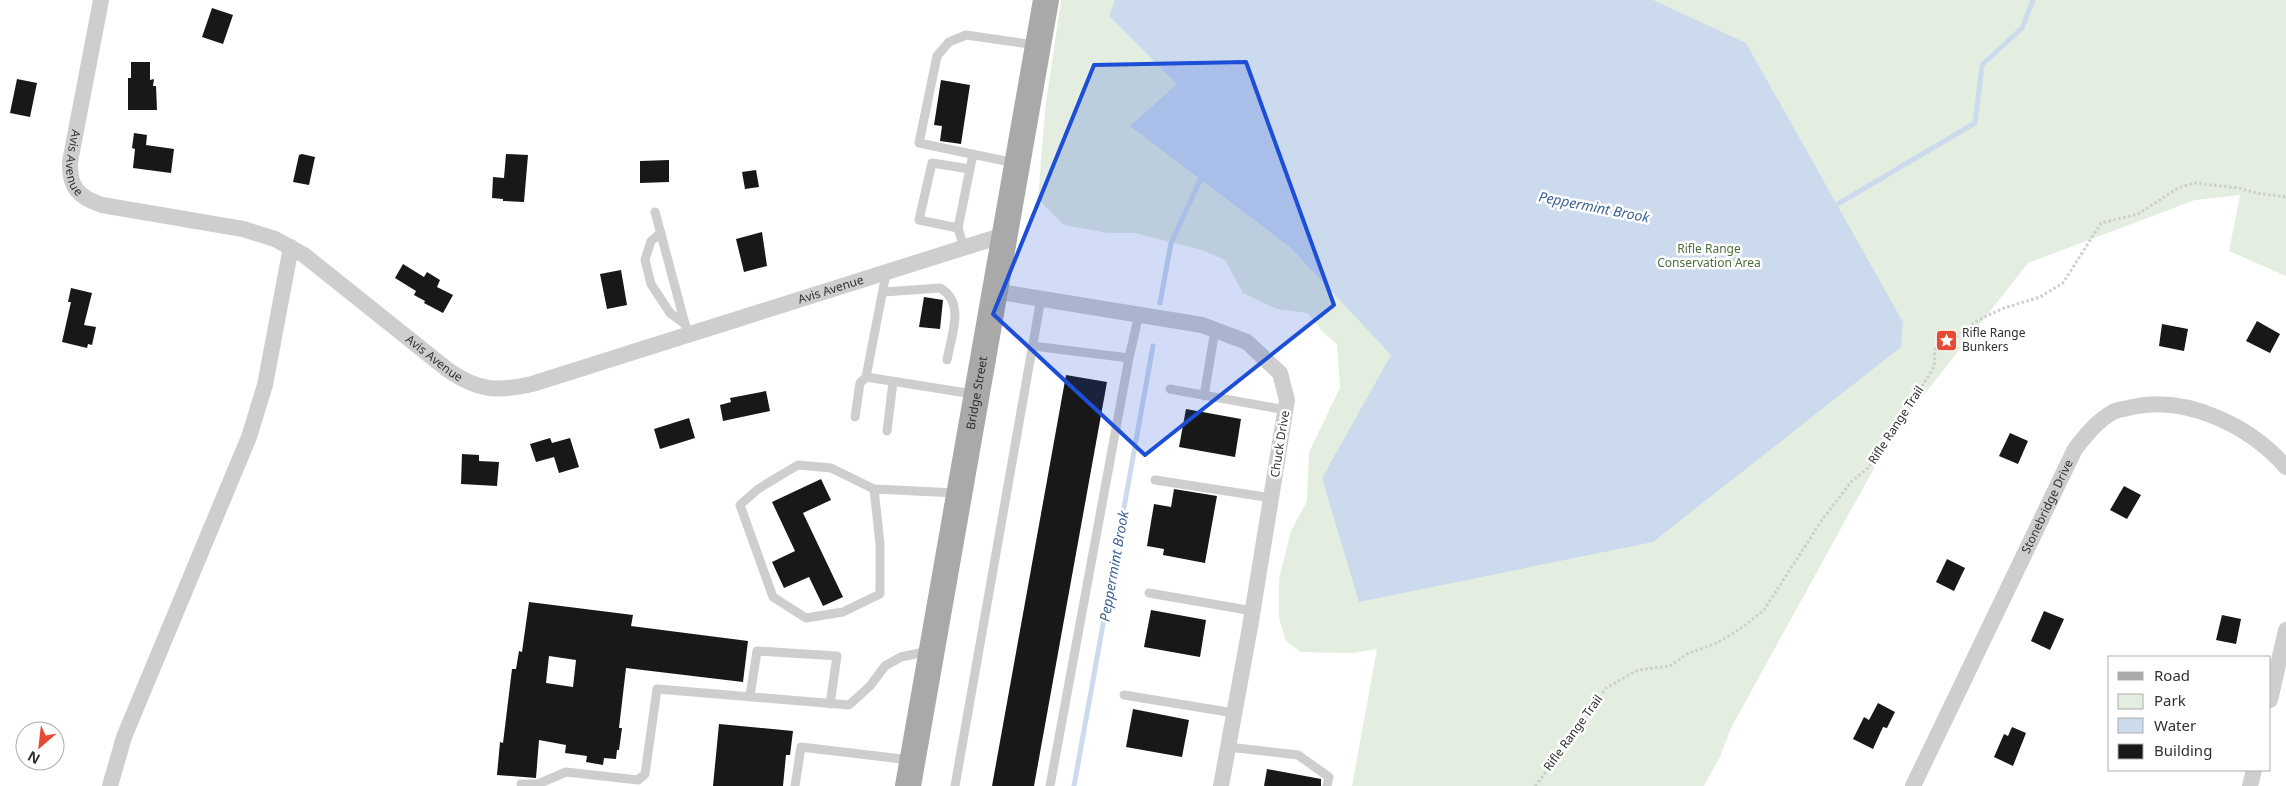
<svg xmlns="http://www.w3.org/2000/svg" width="2286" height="786" font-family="'Noto Sans',sans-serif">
<rect width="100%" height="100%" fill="#fff"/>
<polygon fill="#e4eee0" points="1061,0 2286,0 2286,276 2229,251 2240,195 2195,200 2028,263 1893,434 1732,726 1719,759 1704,786 1352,786 1377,649 1352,653 1301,652 1286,641 1279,618 1279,579 1291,531 1307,501 1309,452 1340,388 1337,344 1323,332 1308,313 1277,309 1243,293 1225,260 1202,250 1135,233 1108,233 1064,225 1038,199 1045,110"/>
<polygon fill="#ccdaed" points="1115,0 1653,0 1746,43 1903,322 1901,347 1653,542 1359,602 1322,478 1391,355 1291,248 1130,126 1177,84 1109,16"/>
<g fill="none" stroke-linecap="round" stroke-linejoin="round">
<g stroke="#ccdaed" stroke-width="5">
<polyline points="1831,208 1975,123 1982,65 2022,28 2033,0"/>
<polyline points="1160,303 1171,243 1203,174"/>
<polyline points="1074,786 1153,346"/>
</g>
</g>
<g fill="#181818" fill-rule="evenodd">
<polygon points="212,8 233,15 223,44 202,37"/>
<polygon points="131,62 150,62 150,80 154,79 153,86 156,86 157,110 128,110 128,78 131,78"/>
<polygon points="17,79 37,83 30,117 10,113"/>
<polygon points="941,80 970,85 961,144 940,141 942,126 934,125"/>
<polygon points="134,133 147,135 146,145 174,149 171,173 133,168 135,149 132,148"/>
<polygon points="302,154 315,157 309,185 293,182 299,155"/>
<polygon points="506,154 528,155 524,202 503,201 503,199 492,198 493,177 504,178"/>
<polygon points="669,160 669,182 640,183 640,161"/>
<polygon points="756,170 759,187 745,189 742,172"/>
<polygon points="762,232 767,266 744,272 736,239"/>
<polygon points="403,264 424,277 427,272 440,280 437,287 453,295 443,313 424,303 425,301 414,295 416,291 395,278"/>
<polygon points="621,270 627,305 607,309 600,274"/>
<polygon points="71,288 92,293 84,325 96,327 92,345 88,344 87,348 62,342 71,302 68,302"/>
<polygon points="924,297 943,300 940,329 919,327"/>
<polygon points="2257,321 2280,334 2270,353 2246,341"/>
<polygon points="2162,324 2188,329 2184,351 2159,346"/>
<polygon points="1066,375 1107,382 1034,786 992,786"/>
<polygon points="766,391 770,411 723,421 720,405 731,402 730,398"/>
<polygon points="1186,409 1241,419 1235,457 1179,447"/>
<polygon points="689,418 695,438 660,449 654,429"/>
<polygon points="2010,433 2028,441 2018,464 1999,456"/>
<polygon points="550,438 552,443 570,438 579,467 559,473 554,457 536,462 530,444"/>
<polygon points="462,454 479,455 479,461 499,462 497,486 461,484"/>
<polygon points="821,479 831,500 803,513 843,597 823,606 809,577 784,588 772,562 795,551 772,502"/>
<polygon points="2124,486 2141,495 2127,519 2110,510"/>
<polygon points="1174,489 1217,496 1205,563 1163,555 1164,549 1147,546 1154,504 1171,507"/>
<polygon points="1947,559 1965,568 1954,591 1936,582"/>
<path d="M529 602 633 615 631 626 748 641 743 682 626 668 619 728H622L619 750H617L616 759 604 758 603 765 586 762 587 756 565 753 566 745 539 740 536 778 497 775 500 742 503 743 512 669H516L519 651 522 652ZM549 656 576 660 573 687 546 683Z"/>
<polygon points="1151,610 1206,620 1200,657 1144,647"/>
<polygon points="2044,611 2064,619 2050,650 2031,641"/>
<polygon points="2222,615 2241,619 2236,644 2216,640"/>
<polygon points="1878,703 1895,712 1887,728 1883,727 1873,749 1853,739 1864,717 1869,720"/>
<polygon points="1133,709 1189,720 1182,757 1126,747"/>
<polygon points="719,724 793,731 790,755 786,755 783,786 713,786"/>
<polygon points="2012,727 2026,733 2013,766 1994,757 2004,734 2008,736"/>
<polygon points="1267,769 1321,779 1321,786 1264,786"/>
</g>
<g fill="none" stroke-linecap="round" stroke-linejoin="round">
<polyline stroke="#cecece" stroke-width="3" stroke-dasharray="2.5 2.5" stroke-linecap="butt" points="1535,786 1572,738 1606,688 1638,670 1670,666 1687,654 1717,643 1743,627 1764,610 1822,520 1851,482 1868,468 1928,377 1934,367 1935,349 1951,341 1978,320 2004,308 2040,297 2063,283 2101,223 2138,214 2178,188 2194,183 2239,188 2256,193 2286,197"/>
<g stroke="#cecece" stroke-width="9">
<polyline points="1015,163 919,143 937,56 949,42 966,35 1035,45"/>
<polyline points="655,212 688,335"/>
<polyline points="958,228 919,220 932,163 970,169"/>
<polyline points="661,233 651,241 645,260 651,284 670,313 685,324"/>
<polyline points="964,248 958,228 973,154"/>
<polyline points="886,274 866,377 973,394"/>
<path d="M884 292 940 288C966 302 951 337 947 360"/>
<polyline points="1033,346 1129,358"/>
<polyline points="1170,389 1286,410"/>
<polyline points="1204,396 1215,330"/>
<polyline points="855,417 860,383 866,377"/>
<polyline points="887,431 893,382"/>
<polyline points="1155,480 1272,498"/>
<polyline points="874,489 880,544 880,594 843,612 806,618 773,597 740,505 758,489 798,465 831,468 874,489 956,493"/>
<polyline points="1149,593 1253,611"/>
<polyline points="1124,695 1234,713"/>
<polyline points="750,696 757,651 837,656 830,704"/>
<polyline points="1228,747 1298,755 1329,777 1327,786"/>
<polyline points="521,784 538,784 566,772 638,780 645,774 657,689 849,705 870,686 885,666 901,657 929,651"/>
<polyline points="795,786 801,747 910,760"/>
<polyline points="955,786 1041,298"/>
<polyline points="1050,786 1129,358 1139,314"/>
</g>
<g stroke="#cecece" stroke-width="16">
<path id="s1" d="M101 0 70 162C69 187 78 197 102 205L243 229 275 239 304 255 448 370C478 391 497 392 532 384L1004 235"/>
<polyline points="994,291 1202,325 1247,342 1280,373 1287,400 1250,627 1221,786"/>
<polyline points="2270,700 2286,630"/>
<polyline points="110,786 124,737 249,437 265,385 291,247"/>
<path id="s2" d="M1913 786 2075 449C2086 435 2097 421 2113 412 2119 409 2126 409 2132 407 2187 395 2250 426 2286 467"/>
<polyline points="2250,786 2254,770"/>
</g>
<path stroke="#a9a9a9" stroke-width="26" id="s3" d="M908 786 1046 0"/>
</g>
<path fill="#1d4ed8" fill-opacity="0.2" stroke="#1d4ed8" stroke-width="4" stroke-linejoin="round" d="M1246 62 1334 305 1145 455 993 314 1094 65Z"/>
<defs>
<symbol id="sight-square" viewBox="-11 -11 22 22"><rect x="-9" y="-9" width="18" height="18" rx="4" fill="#e74a34" stroke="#fff"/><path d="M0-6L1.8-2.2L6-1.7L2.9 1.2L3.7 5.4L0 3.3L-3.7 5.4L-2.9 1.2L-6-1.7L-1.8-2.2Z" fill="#fff"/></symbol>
</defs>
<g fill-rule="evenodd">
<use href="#sight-square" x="1934" y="328" width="25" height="25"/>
</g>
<g text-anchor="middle" stroke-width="5" stroke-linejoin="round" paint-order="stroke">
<g font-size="12" fill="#313131" stroke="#fff">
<text dy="4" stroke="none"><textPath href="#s1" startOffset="166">Avis Avenue</textPath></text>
<text dy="4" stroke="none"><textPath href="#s1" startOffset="1020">Avis Avenue</textPath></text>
<text dy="4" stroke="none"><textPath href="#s1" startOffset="600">Avis Avenue</textPath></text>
<text dy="4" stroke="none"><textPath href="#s3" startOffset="399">Bridge Street</textPath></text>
<text transform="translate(1896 425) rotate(-57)" y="4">Rifle Range Trail</text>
<text transform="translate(1280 444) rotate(-81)" y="4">Chuck Drive</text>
<text dy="4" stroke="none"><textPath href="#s2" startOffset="310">Stonebridge Drive</textPath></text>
<text transform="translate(1573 733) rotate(-54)" y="4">Rifle Range Trail</text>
</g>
<g font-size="12" fill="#4b6e3d" stroke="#fff">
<text x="1709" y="253">Rifle Range<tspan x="1709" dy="14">Conservation Area</tspan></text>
</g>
<g font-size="12" fill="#313131" stroke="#fff" text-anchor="start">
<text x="1962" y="337">Rifle Range<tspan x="1962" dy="14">Bunkers</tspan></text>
</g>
<g font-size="14" font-style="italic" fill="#3d6295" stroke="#fff">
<text transform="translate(1594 207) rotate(11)" y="5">Peppermint Brook</text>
<text transform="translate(1114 566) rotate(-80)" y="5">Peppermint Brook</text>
</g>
</g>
<rect x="2108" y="656" width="162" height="115" fill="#ffffff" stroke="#adadad"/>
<rect x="2118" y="672" width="25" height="8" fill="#a9a9a9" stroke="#adadad"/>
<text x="2154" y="681" font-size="15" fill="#313131">Road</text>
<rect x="2118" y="694" width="25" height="15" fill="#e4eee0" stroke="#adadad"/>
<text x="2154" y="706" font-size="15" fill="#313131">Park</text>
<rect x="2118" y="718" width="25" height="15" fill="#ccdaed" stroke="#adadad"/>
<text x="2154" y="731" font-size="15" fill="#313131">Water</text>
<rect x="2118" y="744" width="25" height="15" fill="#181818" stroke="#adadad"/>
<text x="2154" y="756" font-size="15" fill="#313131">Building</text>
<g transform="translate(40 746) rotate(208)"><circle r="24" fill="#ffffff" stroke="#adadad"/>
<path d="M0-4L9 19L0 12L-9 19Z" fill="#e74a34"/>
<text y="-8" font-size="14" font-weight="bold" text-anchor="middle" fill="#313131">N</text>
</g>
</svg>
